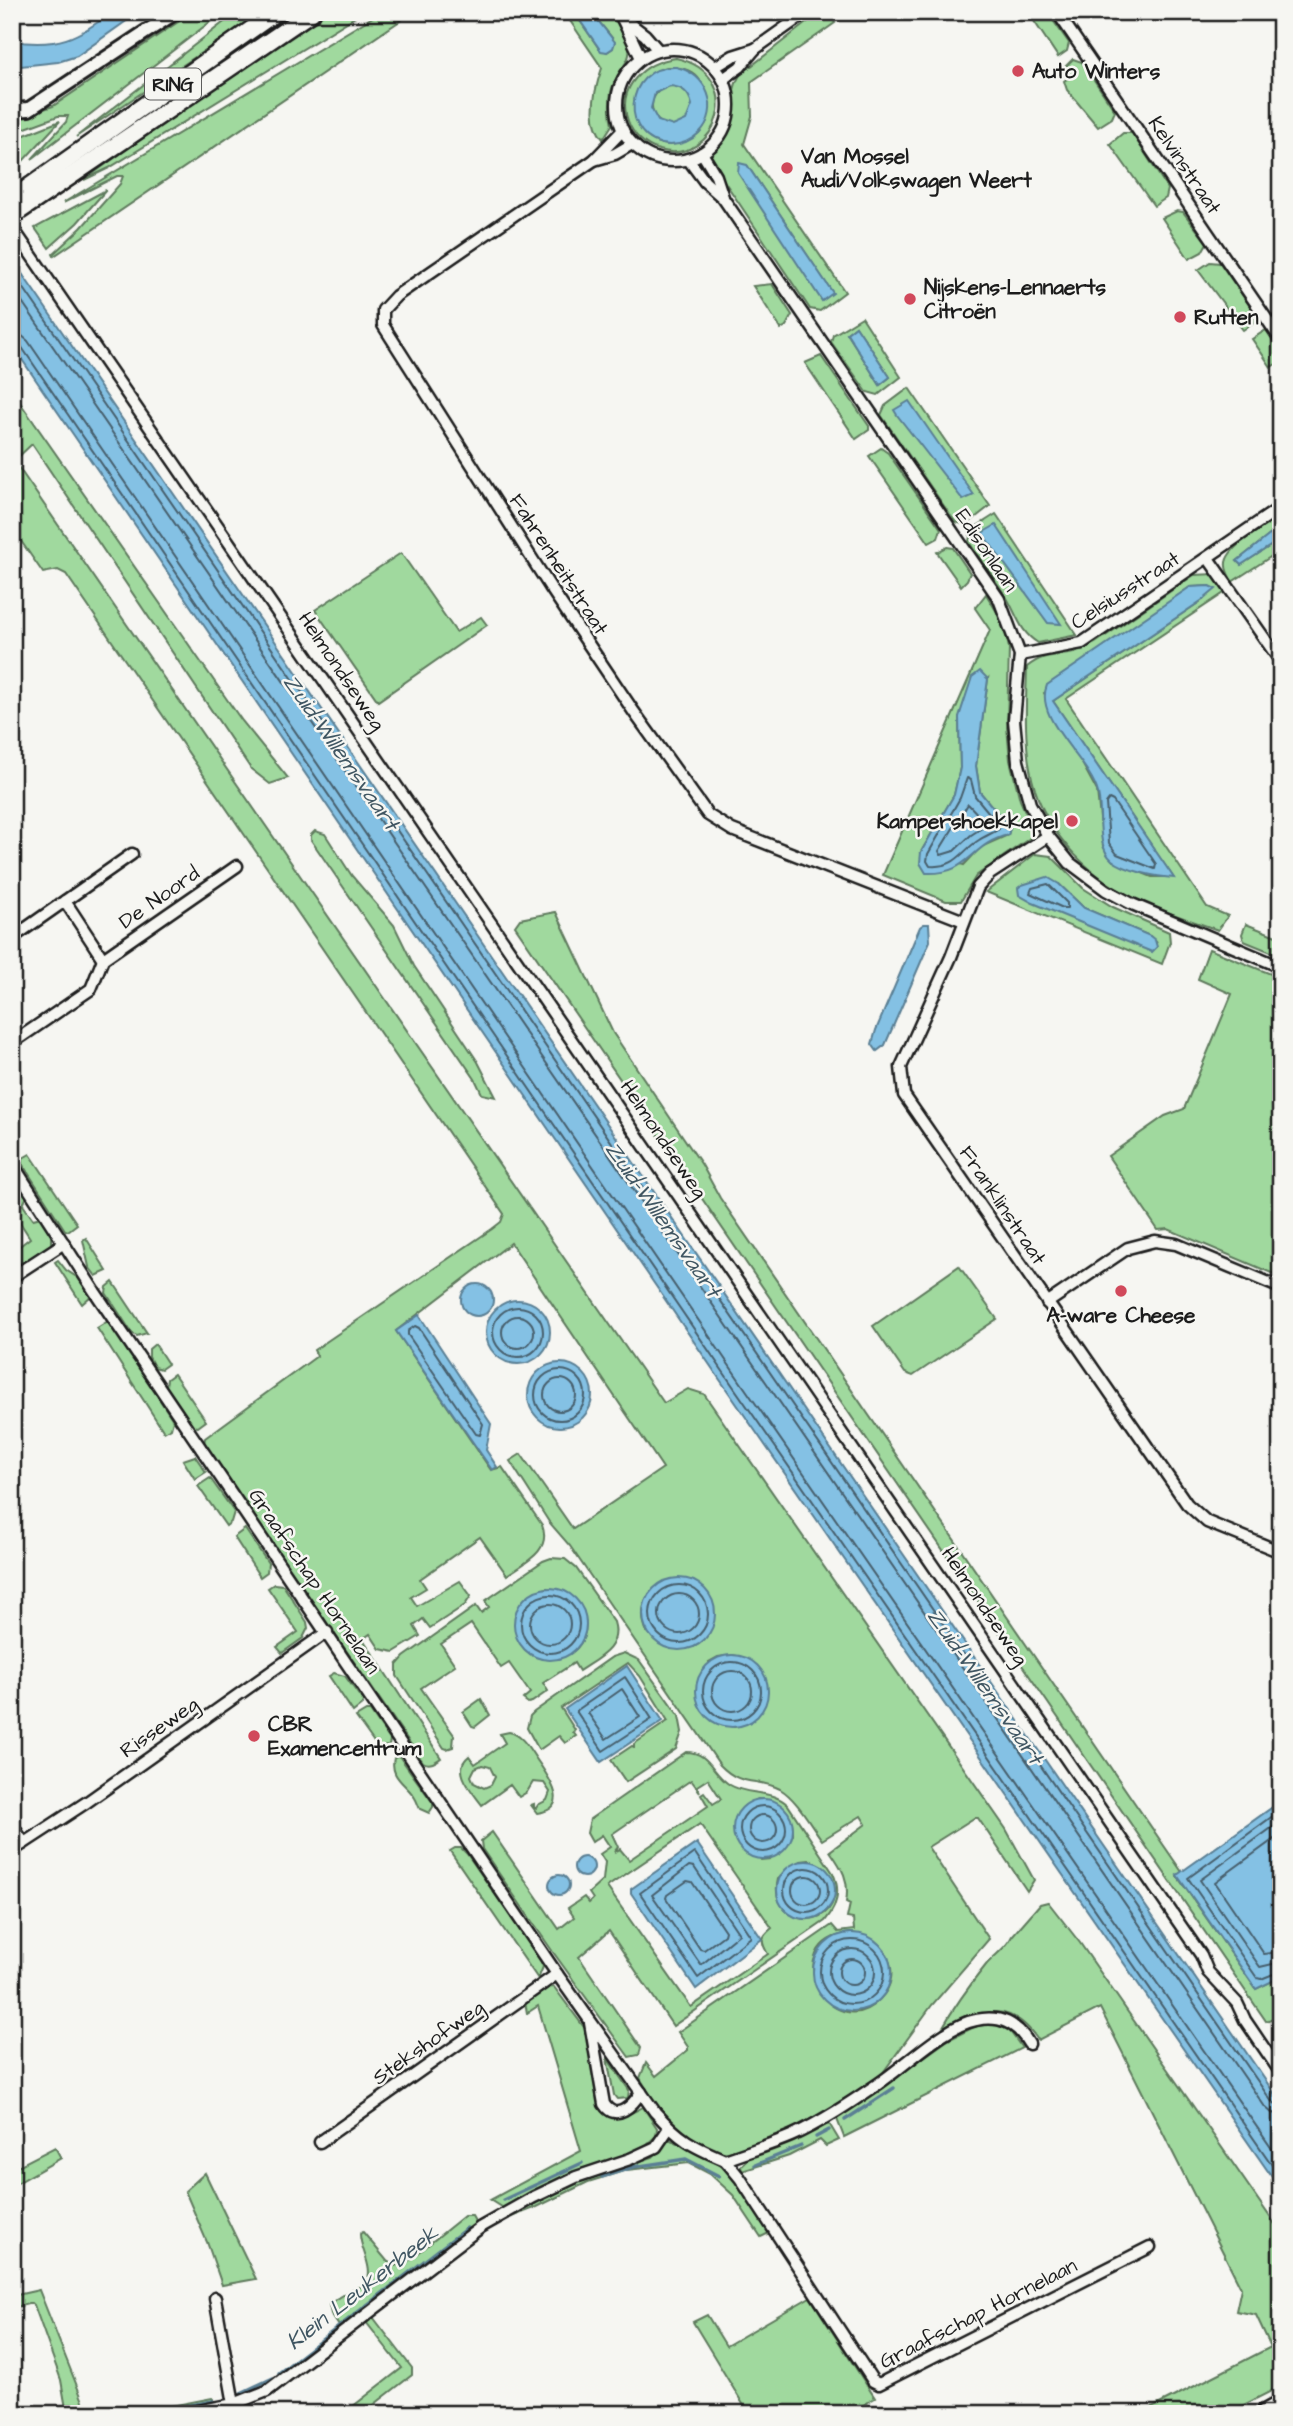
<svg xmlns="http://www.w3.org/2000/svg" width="1293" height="2426" font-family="'Architects Daughter',sans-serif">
<rect width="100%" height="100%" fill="#f6f6f2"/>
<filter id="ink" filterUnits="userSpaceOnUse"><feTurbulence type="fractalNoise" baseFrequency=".0143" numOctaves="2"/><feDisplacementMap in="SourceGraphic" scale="14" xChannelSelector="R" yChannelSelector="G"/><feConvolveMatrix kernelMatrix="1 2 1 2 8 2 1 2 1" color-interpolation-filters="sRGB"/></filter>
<g filter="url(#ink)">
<g fill="#a0d99e" stroke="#5e7a5d" stroke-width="2" fill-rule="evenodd">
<polygon points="193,12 223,12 32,159 66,122 68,116 58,116 12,133 12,115 34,112 53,106"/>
<polygon points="237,12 262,12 76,137"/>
<polygon points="326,12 363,12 109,168 84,180 145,136"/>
<polygon points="381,12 413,12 54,256 53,254 81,228 120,184 123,176 117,176 63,203"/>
<path d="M564 12H574L598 47 607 52 613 48V39L591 12H609C616 22 627 34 629 46 632 60 620 69 615 81 608 95 609 110 612 125L603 139C587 121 595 88 602 68Z"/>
<path d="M820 12 829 13 835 23 751 82 752 116 744 144 845 292 820 311 810 309 708 157C717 148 727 137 730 124 734 107 730 90 740 75ZM747 165 832 292 822 300Z"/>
<polygon points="1028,12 1047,12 1069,43 1067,51 1058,57"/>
<path d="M676 58C749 74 718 167 659 150 645 146 633 135 628 121 616 87 644 62 676 58ZM667 67C706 66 705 91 707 121 701 133 695 137 683 142 635 160 610 82 667 67Z"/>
<polygon points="1073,59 1082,62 1115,111 1112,118 1098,127 1067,90 1064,81 1071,76 1066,66"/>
<circle cx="672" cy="106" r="20"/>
<polygon points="60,121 23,161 12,168 12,140"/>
<polygon points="1123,133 1132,133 1168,189 1166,198 1154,206 1110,144"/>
<polygon points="106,190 77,223 49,248 35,228"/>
<polygon points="1177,211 1183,212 1207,243 1202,252 1189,259 1162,218"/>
<polygon points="1210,262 1220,263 1256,315 1255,322 1243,330 1198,270"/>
<polygon points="772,284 792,315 786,326 781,329 753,286"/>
<path d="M862 317 901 377 878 395 867 392 831 342 833 335ZM856 326 890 377 880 385 847 333Z"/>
<polygon points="1266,330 1281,353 1281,361 1271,367 1252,339"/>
<polygon points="821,356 869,426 869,430 856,439 805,363"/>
<polygon points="909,388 990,506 966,525 955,522 881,415 885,406"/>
<path d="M12 391 242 721 288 778 270 784 251 769 32 444 14 461 664 1403 688 1389 704 1394 1006 1829 1034 1880 1027 1891 978 1818H974L928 1847 989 1939 932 2005 879 2078 792 2130 764 2142 729 2153 717 2151 697 2143 683 2136 661 2113 640 2078 646 2063 656 2076 688 2050V2047L678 2032 832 1925 838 1932 854 1930 853 1919 847 1918 850 1904 846 1902C850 1880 842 1868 830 1851L866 1824 861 1816 822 1840C810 1824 797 1799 780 1789 757 1777 742 1788 720 1765L570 1546 549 1522 510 1461 521 1454 573 1529 663 1468 511 1243 396 1331 491 1470 502 1467 542 1525C552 1551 526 1562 507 1575L480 1537 420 1579 426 1588 411 1597 417 1606 460 1581 471 1596 465 1605 430 1628 423 1619 414 1626 420 1636 394 1652 380 1649 370 1634 363 1639 441 1758C435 1762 430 1766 423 1762L204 1444 205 1438 317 1356 314 1350 492 1229 501 1222 504 1214 66 574 58 570 43 573 12 528ZM673 1579C714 1575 730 1627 694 1647L647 1632C636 1608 649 1586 673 1579ZM733 1655C779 1661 776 1720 734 1727L709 1662 718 1657ZM851 1933C884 1936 906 1973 880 1999 831 2050 774 1941 851 1933Z"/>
<polygon points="881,448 888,453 941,529 938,538 929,543 869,456"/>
<path d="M996 514 1077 635 1038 643C1020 632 1017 615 1007 598 995 579 981 561 969 542L971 530Z"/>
<path d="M1281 516V526L1237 561 1241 565 1281 539V550L1232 582C1230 577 1226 571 1226 566 1223 548 1267 525 1281 516Z"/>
<polygon points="947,547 953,548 970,573 967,580 961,586 937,552"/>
<polygon points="401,553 456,632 481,617 487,625 378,701 315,610"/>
<path d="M1215 574 1230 589 1066 699 1207 907 1228 916 1218 930C1191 920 1163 912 1137 900 1085 874 1040 828 1030 769 1024 735 1026 701 1027 667 1048 650 1058 659 1080 651 1085 649 1090 645 1095 643L1194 575ZM1209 586 1204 599 1053 701 1173 877H1152L1113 861 1103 846 1097 791 1044 693 1190 587Z"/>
<path d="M986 594 1003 622 1009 648 1007 727 1010 760 1020 800 1032 827 1030 838 976 876 961 901H946L883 875 990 630 975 608ZM988 679 976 766 980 792 1010 828 1008 835 981 847 964 865 921 852 954 795 960 768 959 717Z"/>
<polygon points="315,831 325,834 352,876 394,925 414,966 478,1062 496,1097 482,1094 475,1079 311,840 311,835"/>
<path d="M1035 854 1051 856 1083 888 1113 907 1169 932 1170 942 1162 964 986 892ZM1059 884 1084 908 1150 936 1157 943 1022 885Z"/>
<polygon points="556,912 613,1033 702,1165 720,1198 1182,1872 1177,1876 1256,1989 1281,1977 1281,2015 1266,2021 515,926 520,919"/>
<polygon points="1246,924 1281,938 1281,956 1244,941 1242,934"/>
<polygon points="1209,949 1281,978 1281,1277 1168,1229 1158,1230 1108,1156 1165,1116 1184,1109 1232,994 1198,979"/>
<polygon points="30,1154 77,1224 68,1231 65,1230 23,1165 23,1158"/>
<polygon points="12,1173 27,1196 23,1205 33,1219 41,1217 51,1232 51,1244 12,1270 12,1252 30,1238 12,1210"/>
<polygon points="86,1238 107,1271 96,1276 89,1267 83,1240"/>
<polygon points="58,1260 66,1270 78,1278 91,1296 82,1304 55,1262"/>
<polygon points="959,1266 997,1319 913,1376 905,1373 873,1326"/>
<polygon points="113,1282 147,1333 137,1336 132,1333 106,1293 107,1287"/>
<polygon points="108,1321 173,1420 171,1428 164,1432 97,1328"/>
<polygon points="155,1344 168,1364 161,1369 154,1367 149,1357 149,1349"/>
<polygon points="174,1374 206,1421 198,1427 192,1426 166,1386 167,1379"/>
<polygon points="195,1456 206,1472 195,1479 183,1460"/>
<polygon points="210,1478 234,1512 231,1522 226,1526 198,1486"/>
<polygon points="245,1529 268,1563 267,1572 260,1577 234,1537"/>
<path d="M551 1558 565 1559 576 1568 614 1622C622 1648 598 1658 579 1671L574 1663 543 1683 548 1691 532 1702 528 1703 523 1699 530 1693 509 1663 501 1668 471 1624 441 1644 455 1665 421 1688 454 1735 453 1747 447 1749 444 1748 397 1676V1665L404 1657 476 1606 481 1613 489 1607 485 1601 543 1561ZM547 1588C598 1591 598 1657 551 1659 507 1661 502 1597 547 1588Z"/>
<polygon points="274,1584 283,1585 307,1622 308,1628 303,1638 282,1653 277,1647 298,1632 268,1588"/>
<polygon points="624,1653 639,1660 679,1716 682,1732 676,1749 626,1782 611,1760 632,1746 634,1747 634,1744 668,1721 640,1676 628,1663 561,1708 575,1730 573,1732 576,1736 565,1743 559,1736 539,1750 527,1728 530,1716 534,1712 612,1657"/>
<polygon points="334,1673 345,1676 363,1701 362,1705 353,1712 329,1676"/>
<polygon points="481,1699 490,1715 475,1727 472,1726 463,1712"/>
<polygon points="366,1711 370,1711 390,1740 389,1746 381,1747 376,1745 356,1717"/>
<path d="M509 1732C524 1735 530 1751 539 1763 549 1778 572 1809 537 1813L531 1805 534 1804V1808H536L538 1805 547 1800 550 1792 544 1783 533 1782 527 1792 519 1797 510 1785 482 1805C472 1791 451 1770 469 1756L475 1764 505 1743 500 1734ZM482 1765 490 1767 495 1777 491 1785 484 1788 474 1783 471 1776 475 1768Z"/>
<path d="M686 1752C710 1752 712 1774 730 1785 748 1796 771 1789 788 1805L833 1873C841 1891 838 1906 825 1921L673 2026 609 1931 579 1957 641 2048 639 2055 629 2057 553 1952 482 1849 481 1841 492 1832 559 1929 574 1917 568 1908 584 1897 589 1903 593 1899 589 1893 603 1880 605 1862 600 1854 610 1847 602 1835 592 1842 587 1833 590 1819ZM708 1779 721 1799 713 1804 704 1792 701 1794 708 1806 629 1860 620 1849 614 1852 618 1847 612 1834 691 1780 700 1792 697 1786ZM758 1799C780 1799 794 1813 793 1835L770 1859 761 1860 735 1819 744 1806ZM700 1824 772 1928C761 1937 760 1941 768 1954L691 2007 607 1887ZM809 1860C819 1863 823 1870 830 1877 835 1884 836 1890 834 1898 824 1935 768 1920 778 1879L801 1861Z"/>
<path d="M399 1756 433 1803V1807L429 1813 420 1809C418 1805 417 1801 415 1798 407 1784 389 1778 394 1758Z"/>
<polygon points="455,1848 461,1848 467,1854 540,1959 543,1967 538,1979 450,1851"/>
<path d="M1048 1902 1080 1943 1281 2233V2386L1226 2414H1140L1271 2347 1256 2315 1236 2311 1241 2288 1100 2008 1038 2040C1009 1998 981 2011 941 2030 954 2007 969 1986 986 1965 994 1955 1007 1948 1012 1936L1040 1904Z"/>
<path d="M554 1987 586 2030 600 2106C609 2123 628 2116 643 2107L657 2128 656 2136 636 2154 504 2209 490 2200 581 2151 538 2006 527 2013 525 2002 545 1988Z"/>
<polygon points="994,2024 1009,2030 1022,2048 844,2137 837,2119 948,2040 976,2026"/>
<polygon points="607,2058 629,2090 628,2098 617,2099 614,2095"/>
<polygon points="826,2124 830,2125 839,2140 826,2146 820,2140 789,2156 742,2171 741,2166 749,2158 792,2141"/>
<path d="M669 2139C687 2148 708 2155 724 2168 743 2184 756 2212 769 2233L761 2237 733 2195 710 2174 689 2163 627 2170 588 2182 537 2207 506 2219 537 2200 574 2183 653 2157Z"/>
<polygon points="55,2147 61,2158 12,2186 12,2169"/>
<polygon points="205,2173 256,2279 222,2285 207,2242 185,2191"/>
<path d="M464 2216H472L476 2223 475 2228 339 2326 331 2314 329 2304 353 2289 366 2285C375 2268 360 2250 360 2234L363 2232 387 2261 395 2266 408 2261Z"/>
<polygon points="39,2290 88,2414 67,2414 61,2380 34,2305 32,2303 12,2308 12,2296"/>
<polygon points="810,2297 875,2398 848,2414 749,2414 693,2322 707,2315 726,2346"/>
<polygon points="373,2317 412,2368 412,2375 362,2414 343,2414 402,2368 366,2322"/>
<polygon points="212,2398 218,2404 161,2414 130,2414"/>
</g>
<g fill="#84c1e4" stroke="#5a7f94" stroke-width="2" fill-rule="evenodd">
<path d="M113 12H139L77 56 58 62 12 67V41C60 48 75 38 113 12Z"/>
<polygon points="574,12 591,12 615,42 613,48 607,52 601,51"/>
<path d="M676 67C707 73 722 110 699 133 691 141 681 145 670 145 619 142 622 65 676 67ZM670 86C682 87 689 92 692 105L686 120 673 126 658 121 651 108 655 93Z"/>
<polygon points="739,163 747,165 833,293 822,301 738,173"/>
<polygon points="12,259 1281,2103 1281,2190 727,1390 12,345"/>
<polygon points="856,326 890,377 880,385 847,333"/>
<polygon points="909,401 974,495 963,500 897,415 894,410"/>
<polygon points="996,525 1061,624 1048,623 982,533"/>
<polygon points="1281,526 1281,539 1241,565 1237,561"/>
<path d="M1209 586 1216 589 1204 599 1053 701 1174 878C1158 877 1125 871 1112 860 1095 845 1103 814 1098 793 1089 759 1033 719 1047 685L1190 587Z"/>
<path d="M980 671 988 679 976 766 980 792 1010 828 1008 835C970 844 970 875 926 873L920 863 921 852 954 795 960 768 959 717 972 677Z"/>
<polygon points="1047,877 1059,884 1084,908 1150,936 1155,940 1157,947 1152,952 1147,950 1033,903 1019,895 1018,888 1022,885"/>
<polygon points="924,924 929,924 930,941 885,1045 877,1051 872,1044 876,1030 920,927"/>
<circle cx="477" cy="1300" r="16"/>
<circle cx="518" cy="1332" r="32"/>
<polygon points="419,1315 491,1424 486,1450 497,1467 492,1470 396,1331"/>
<circle cx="560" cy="1395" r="32"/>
<circle cx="679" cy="1614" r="36"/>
<circle cx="550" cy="1624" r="36"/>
<circle cx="732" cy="1691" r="36"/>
<polygon points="627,1666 663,1721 601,1762 565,1709"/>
<circle cx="763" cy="1829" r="30"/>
<polygon points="1281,1801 1281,1977 1256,1989 1177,1875"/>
<polygon points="697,1843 762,1939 696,1989 631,1893 631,1889"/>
<circle cx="584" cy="1867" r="10"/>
<circle cx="806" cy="1890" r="29"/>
<circle cx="559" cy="1885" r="10"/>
<circle cx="852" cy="1972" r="39"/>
</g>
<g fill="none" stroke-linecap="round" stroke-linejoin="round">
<g stroke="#465e6c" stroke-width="2">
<polyline points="12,271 1272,2102 1281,2106"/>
<polyline points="12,287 1265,2107 1272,2113 1281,2115"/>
<polyline points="12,333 21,335 28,341 740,1381 1281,2162"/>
<polyline points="12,342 21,346 733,1386 1281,2178"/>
<path d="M967 778 971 780 975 796 999 825V829C993 833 985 836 979 840 961 851 957 868 930 866L927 861 928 854 960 798Z"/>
<polygon points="1109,799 1113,801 1156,864 1155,869 1117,854 1109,843 1106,803"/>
<polygon points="968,804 985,822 985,826 971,835 954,851 941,855 939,851"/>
<polygon points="1048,884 1067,903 1067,908 1063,908 1030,893 1032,888"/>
<circle cx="518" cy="1332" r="25"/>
<circle cx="518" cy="1332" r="16"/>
<polygon points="415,1326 419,1328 483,1424 480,1435 476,1434 408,1335 408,1331"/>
<circle cx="560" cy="1395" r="25"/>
<circle cx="560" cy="1395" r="16"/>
<circle cx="679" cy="1614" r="29"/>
<circle cx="679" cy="1614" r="20"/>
<circle cx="550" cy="1624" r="29"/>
<circle cx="550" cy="1624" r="20"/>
<circle cx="732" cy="1691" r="29"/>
<circle cx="732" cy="1691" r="20"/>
<polygon points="625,1677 652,1719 603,1751 576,1711"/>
<polygon points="622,1689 640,1717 606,1739 588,1713"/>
<circle cx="763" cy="1829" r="23"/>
<polyline points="1281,1810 1188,1878 1257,1978 1261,1979 1281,1971"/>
<circle cx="763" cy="1829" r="14"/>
<polyline points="1281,1821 1200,1880 1260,1967 1281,1962"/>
<polyline points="1281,1834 1215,1882 1264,1954 1281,1952"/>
<polygon points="695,1853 751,1937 698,1978 640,1893"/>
<polygon points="689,1866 694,1867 739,1934 701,1965 652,1895"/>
<circle cx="806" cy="1890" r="22"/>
<circle cx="806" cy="1890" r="14"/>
<polygon points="687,1881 692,1882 725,1931 724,1935 704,1950 700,1949 666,1898 667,1895"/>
<circle cx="852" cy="1972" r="32"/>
<circle cx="852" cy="1972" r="23"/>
<circle cx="852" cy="1972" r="13"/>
</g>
<g stroke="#5a7f94" stroke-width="3.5">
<polyline points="845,2120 894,2088"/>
<polyline points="816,2137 829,2130"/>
<polyline points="755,2165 801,2146"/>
<polyline points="602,2177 633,2167 686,2159 719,2176"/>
<polyline points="503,2200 582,2163"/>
<polyline points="279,2373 467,2228"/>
<polyline points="241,2393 273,2378"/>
<polyline points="143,2414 213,2401"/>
</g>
<defs>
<g id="minor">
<polyline points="619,12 641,58"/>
<polyline points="1057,12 1281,340"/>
<polyline points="624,19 645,35 658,50"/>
<circle cx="673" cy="105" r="56"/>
<polyline points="715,67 733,56 755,49"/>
<polyline points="723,79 740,67 755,49 807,12"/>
<polyline points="623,130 594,160 396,296 383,310 383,325 550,587 634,712 708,815 732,830 964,921"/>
<polyline points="702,153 716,176 723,197"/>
<polyline points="688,159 705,182 723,198 999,599 1020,655 1014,720 1018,761 1030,804 1048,836 1070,863 1106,890 1132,904 1281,967"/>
<polyline points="594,160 615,154 632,144"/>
<polyline points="12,227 1201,1955 1208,1972 1237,2003 1245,2020 1281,2073"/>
<polyline points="1208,558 1281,662"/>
<polyline points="1020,655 1082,643 1281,507"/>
<polyline points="1048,836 990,874 978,887 951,957 901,1067 904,1095 1187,1504 1207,1522 1281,1552"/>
<polyline points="65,901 103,959"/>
<polyline points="12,938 132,854"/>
<polyline points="12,1043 91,989 103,959 237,866"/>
<path d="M12 1163 95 1292 557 1974 655 2112C680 2140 692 2146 725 2160 747 2152 770 2145 791 2136 822 2122 850 2103 878 2084 904 2067 946 2025 976 2020 1000 2015 1017 2023 1029 2044"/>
<polyline points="12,1277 64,1243"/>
<polyline points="1047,1303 1128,1248 1155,1241 1176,1244 1281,1288"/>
<polyline points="12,1825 24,1843"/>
<polyline points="12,1851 87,1802 327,1632"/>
<path d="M590 2023 604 2104C616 2123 633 2105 641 2092"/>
<polyline points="320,2142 557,1974"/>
<polyline points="725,2160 740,2178 873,2381 879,2384 1150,2247"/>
<polyline points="182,2414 234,2404 215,2298"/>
<polyline points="231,2414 234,2404 267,2391 481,2227 534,2197 576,2177 630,2159 656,2147 669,2128"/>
</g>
<polyline id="tertiary" points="12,110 29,109 176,12"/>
<g id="primary">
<polyline points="12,199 276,12"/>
<polyline points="12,216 312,12"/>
</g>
<polyline id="motorway" points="1265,2414 1281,2405"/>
</defs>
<use href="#minor" stroke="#1c1c1c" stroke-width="15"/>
<use href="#tertiary" stroke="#1c1c1c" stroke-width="18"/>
<use href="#primary" stroke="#1c1c1c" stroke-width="21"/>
<use href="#motorway" stroke="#1c1c1c" stroke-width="23"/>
<use href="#minor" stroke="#f6f6f2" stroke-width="10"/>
<use href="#tertiary" stroke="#f6f6f2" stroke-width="12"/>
<use href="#primary" stroke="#f6f6f2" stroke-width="16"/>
<use href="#motorway" stroke="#f6f6f2" stroke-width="18"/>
</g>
</g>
<g fill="#d1495b" stroke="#f6f6f2" stroke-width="2.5">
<circle cx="1018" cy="71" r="7"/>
<circle cx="787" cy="168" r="7"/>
<circle cx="910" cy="299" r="7"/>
<circle cx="1180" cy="317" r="7"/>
<circle cx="1072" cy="821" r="7"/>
<circle cx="1121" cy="1291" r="7"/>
<circle cx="254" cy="1736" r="7"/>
</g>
<g text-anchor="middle" stroke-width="5" stroke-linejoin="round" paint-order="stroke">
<rect fill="#f6f6f2" stroke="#5d5d5c" stroke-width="2" x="145" y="68.5" width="56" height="31" rx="5"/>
<g font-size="19" font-weight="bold" fill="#1c1c1c">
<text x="173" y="91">RING</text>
</g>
<g font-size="21" font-weight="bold" fill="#1c1c1c" stroke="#f6f6f2" text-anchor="start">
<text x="1032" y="78">Auto Winters</text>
<text x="801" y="163">Van Mossel<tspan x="801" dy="24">Audi/Volkswagen Weert</tspan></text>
<text x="924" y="294">Nijskens-Lennaerts<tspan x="924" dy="24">Citroën</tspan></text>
<text x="1194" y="324">Rutten</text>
<text x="1058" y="828" text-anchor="end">Kampershoekkapel</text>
<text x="1121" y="1322" text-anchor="middle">A-ware Cheese</text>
<text x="268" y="1731">CBR<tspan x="268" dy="24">Examencentrum</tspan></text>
</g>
<g font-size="21" fill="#1c1c1c" stroke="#f6f6f2">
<text transform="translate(1185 165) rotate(56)" y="7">Kelvinstraat</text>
<text transform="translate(987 550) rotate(56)" y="7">Edisonlaan</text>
<text transform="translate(559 564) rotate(57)" y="7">Fahrenheitstraat</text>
<text transform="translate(1125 590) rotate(-33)" y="7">Celsiusstraat</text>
<text transform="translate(342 671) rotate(56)" y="7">Helmondseweg</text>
<text transform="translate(159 897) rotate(-35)" y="7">De Noord</text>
<text transform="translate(664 1139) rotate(56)" y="7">Helmondseweg</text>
<text transform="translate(1003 1205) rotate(56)" y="7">Franklinstraat</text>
<text transform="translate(315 1581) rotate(56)" y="7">Graafschap Hornelaan</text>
<text transform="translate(985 1606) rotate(56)" y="7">Helmondseweg</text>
<text transform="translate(159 1727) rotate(-35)" y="7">Risseweg</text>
<text transform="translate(428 2042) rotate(-35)" y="7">Stekshofweg</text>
<text transform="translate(978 2313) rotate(-27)" y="7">Graafschap Hornelaan</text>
</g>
<g font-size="23" font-style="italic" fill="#405662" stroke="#f6f6f2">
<text transform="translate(342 752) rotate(55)" y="8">Zuid-Willemsvaart</text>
<text transform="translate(664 1219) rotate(55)" y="8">Zuid-Willemsvaart</text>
<text transform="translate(986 1686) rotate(55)" y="8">Zuid-Willemsvaart</text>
<text transform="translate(362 2287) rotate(-38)" y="8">Klein Leukerbeek</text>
</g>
</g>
<rect width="1293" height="2426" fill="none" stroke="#f6f6f2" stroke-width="42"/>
<rect x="21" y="21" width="1251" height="2384" fill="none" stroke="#1c1c1c" stroke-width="2.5" filter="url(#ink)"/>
</svg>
